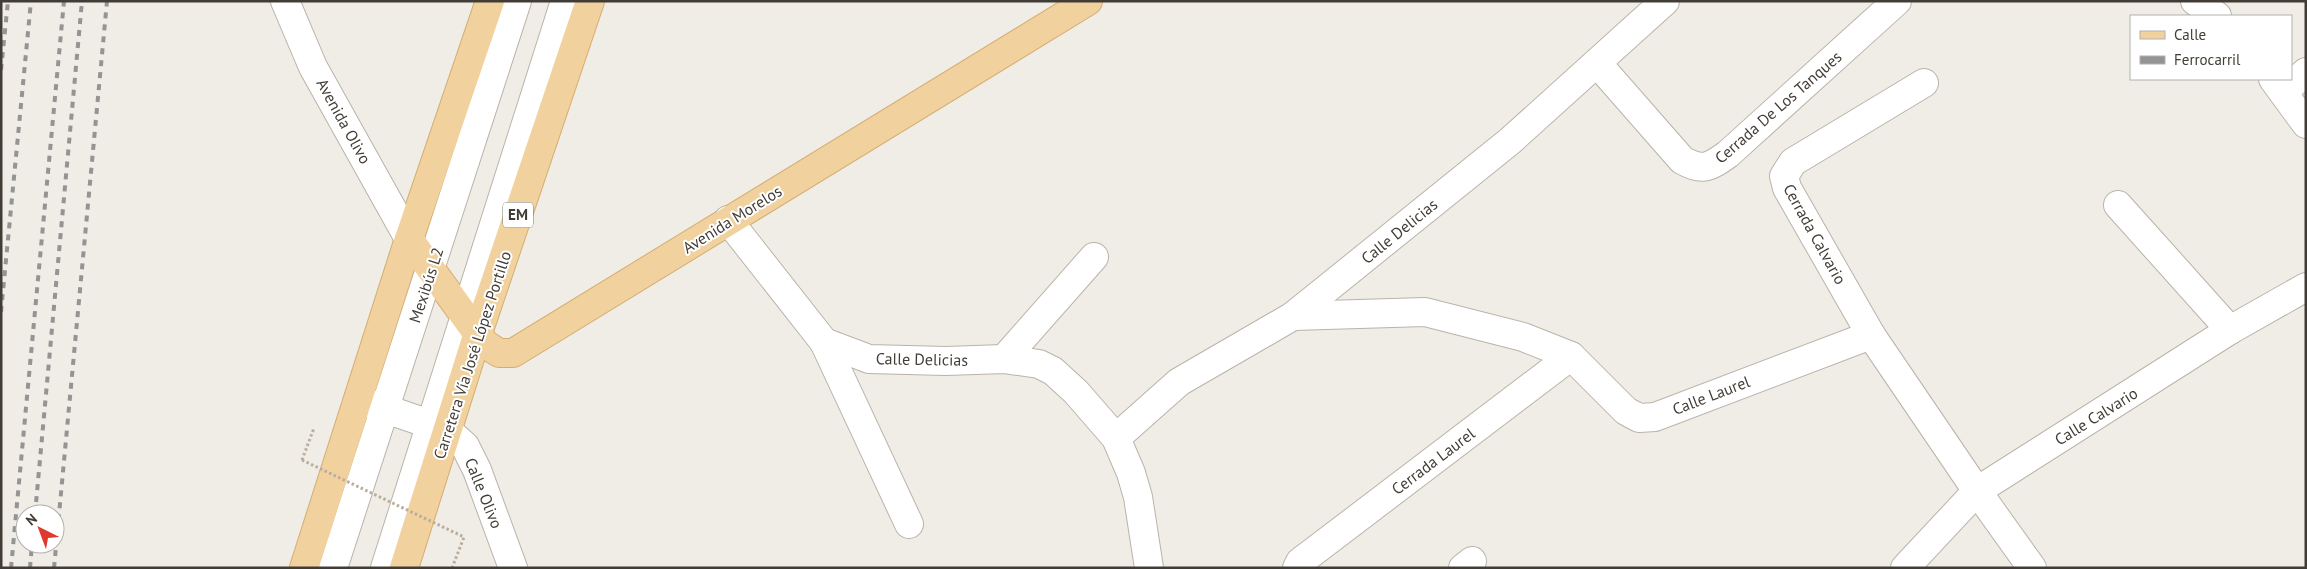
<svg xmlns="http://www.w3.org/2000/svg" width="2307" height="569" font-family="'PT Sans',sans-serif">
<rect width="100%" height="100%" fill="#f0ece6"/>
<g fill="none" stroke-linecap="round" stroke-linejoin="round">
<defs>
<g id="minor">
<polyline points="285,1 313,67 409,239"/>
<polyline points="2195,1 2217,16"/>
<path d="M1597 63 1682 160C1703 172 1710 167 1728 154L1897 1"/>
<polyline points="2273,79 2306,124"/>
<polyline points="1924,83 1793,162 1784,176 1787,188 1871,335 1977,491 2032,568"/>
<polyline points="2283,92 2306,72"/>
<polyline points="2118,205 2230,330"/>
<polyline points="728,220 824,342 869,359 946,361 1004,359 1039,364 1053,371 1076,392 1116,438 1131,473 1138,497 1149,568"/>
<polyline points="1293,316 1425,312 1523,337 1571,356 1626,411 1639,418 1655,417 1871,335"/>
<polyline points="824,342 909,524"/>
<polyline points="1004,359 1094,257"/>
<polyline points="368,403 447,430 465,446 477,470 513,568"/>
<polyline points="1116,438 1179,382 1293,316 1510,141 1665,1"/>
<polyline points="333,568 517,1"/>
<polyline points="385,568 565,1"/>
<polyline points="1297,568 1300,562 1571,356"/>
<polyline points="1463,568 1472,561"/>
<polyline points="1905,568 1977,491 2230,330 2306,287"/>
</g>
<g id="major">
<polyline points="409,239 485,344 499,353 513,353 1088,1"/>
<polyline points="304,568 409,239 490,1"/>
<polyline points="404,568 477,336 590,1"/>
</g>
</defs>
<use href="#minor" stroke="#bbb3aa" stroke-width="30"/>
<use href="#major" stroke="#d4ad70" stroke-width="30"/>
<g stroke="#bbad9d" stroke-width="3" stroke-dasharray="2.5 2.5" stroke-linecap="butt">
<polyline points="302,460 314,428"/>
<polyline points="452,568 464,537"/>
</g>
<use href="#minor" stroke="#fff" stroke-width="28"/>
<use href="#major" stroke="#f1d29e" stroke-width="28"/>
<g stroke="#949494" stroke-width="4" stroke-dasharray="6 6" stroke-linecap="butt">
<polyline points="1,70 8,1"/>
<polyline points="1,312 31,1"/>
<polyline points="35,514 82,1"/>
<polyline points="11,568 64,1"/>
<polyline points="30,568 32,544"/>
<polyline points="54,568 107,1"/>
</g>
<polyline stroke="#bbad9d" stroke-width="3" stroke-dasharray="2.5 2.5" stroke-linecap="butt" points="302,460 464,537"/>
</g>
<g text-anchor="middle" stroke-width="4" stroke-linejoin="round" paint-order="stroke">
<rect fill="#fff" stroke="#7b7672" stroke-width="1" x="503" y="202.5" width="30" height="25" rx="4"/>
<g font-size="15" font-weight="bold" fill="#423c36">
<text x="518" y="220">EM</text>
</g>
<g font-size="16" fill="#423c36" stroke="#fff">
<text transform="translate(1778 107) rotate(-41)" y="6">Cerrada De Los Tanques</text>
<text transform="translate(344 121) rotate(61)" y="6">Avenida Olivo</text>
<text transform="translate(732 219) rotate(-32)" y="6">Avenida Morelos</text>
<text transform="translate(1399 231) rotate(-39)" y="6">Calle Delicias</text>
<text transform="translate(1815 234) rotate(61)" y="6">Cerrada Calvario</text>
<text transform="translate(426 285) rotate(-72)" y="6">Mexibús L2</text>
<text transform="translate(472 355) rotate(-72)" y="6">Carretera Vía José López Portillo</text>
<text transform="translate(922 359) rotate(1)" y="6">Calle Delicias</text>
<text transform="translate(1711 395) rotate(-21)" y="6">Calle Laurel</text>
<text transform="translate(2096 416) rotate(-32)" y="6">Calle Calvario</text>
<text transform="translate(1433 461) rotate(-37)" y="6">Cerrada Laurel</text>
<text transform="translate(484 493) rotate(68)" y="6">Calle Olivo</text>
</g>
</g>
<rect width="2307" height="569" fill="none" stroke="#423c36" stroke-width="5"/>
<rect x="2130" y="15" width="162" height="65" fill="#ffffff" stroke="#b3b1af"/>
<rect x="2140" y="31" width="25" height="8" fill="#f1d29e" stroke="#b3b1af"/>
<text x="2174" y="40" font-size="15" fill="#423c36">Calle</text>
<rect x="2140" y="56" width="25" height="8" fill="#949494" stroke="#b3b1af"/>
<text x="2174" y="65" font-size="15" fill="#423c36">Ferrocarril</text>
<g transform="translate(40 529) rotate(318)"><circle r="24" fill="#ffffff" stroke="#b3b1af"/>
<path d="M0-4L9 19L0 12L-9 19Z" fill="#df392e"/>
<text y="-8" font-size="14" font-weight="bold" text-anchor="middle" fill="#423c36">N</text>
</g>
</svg>
